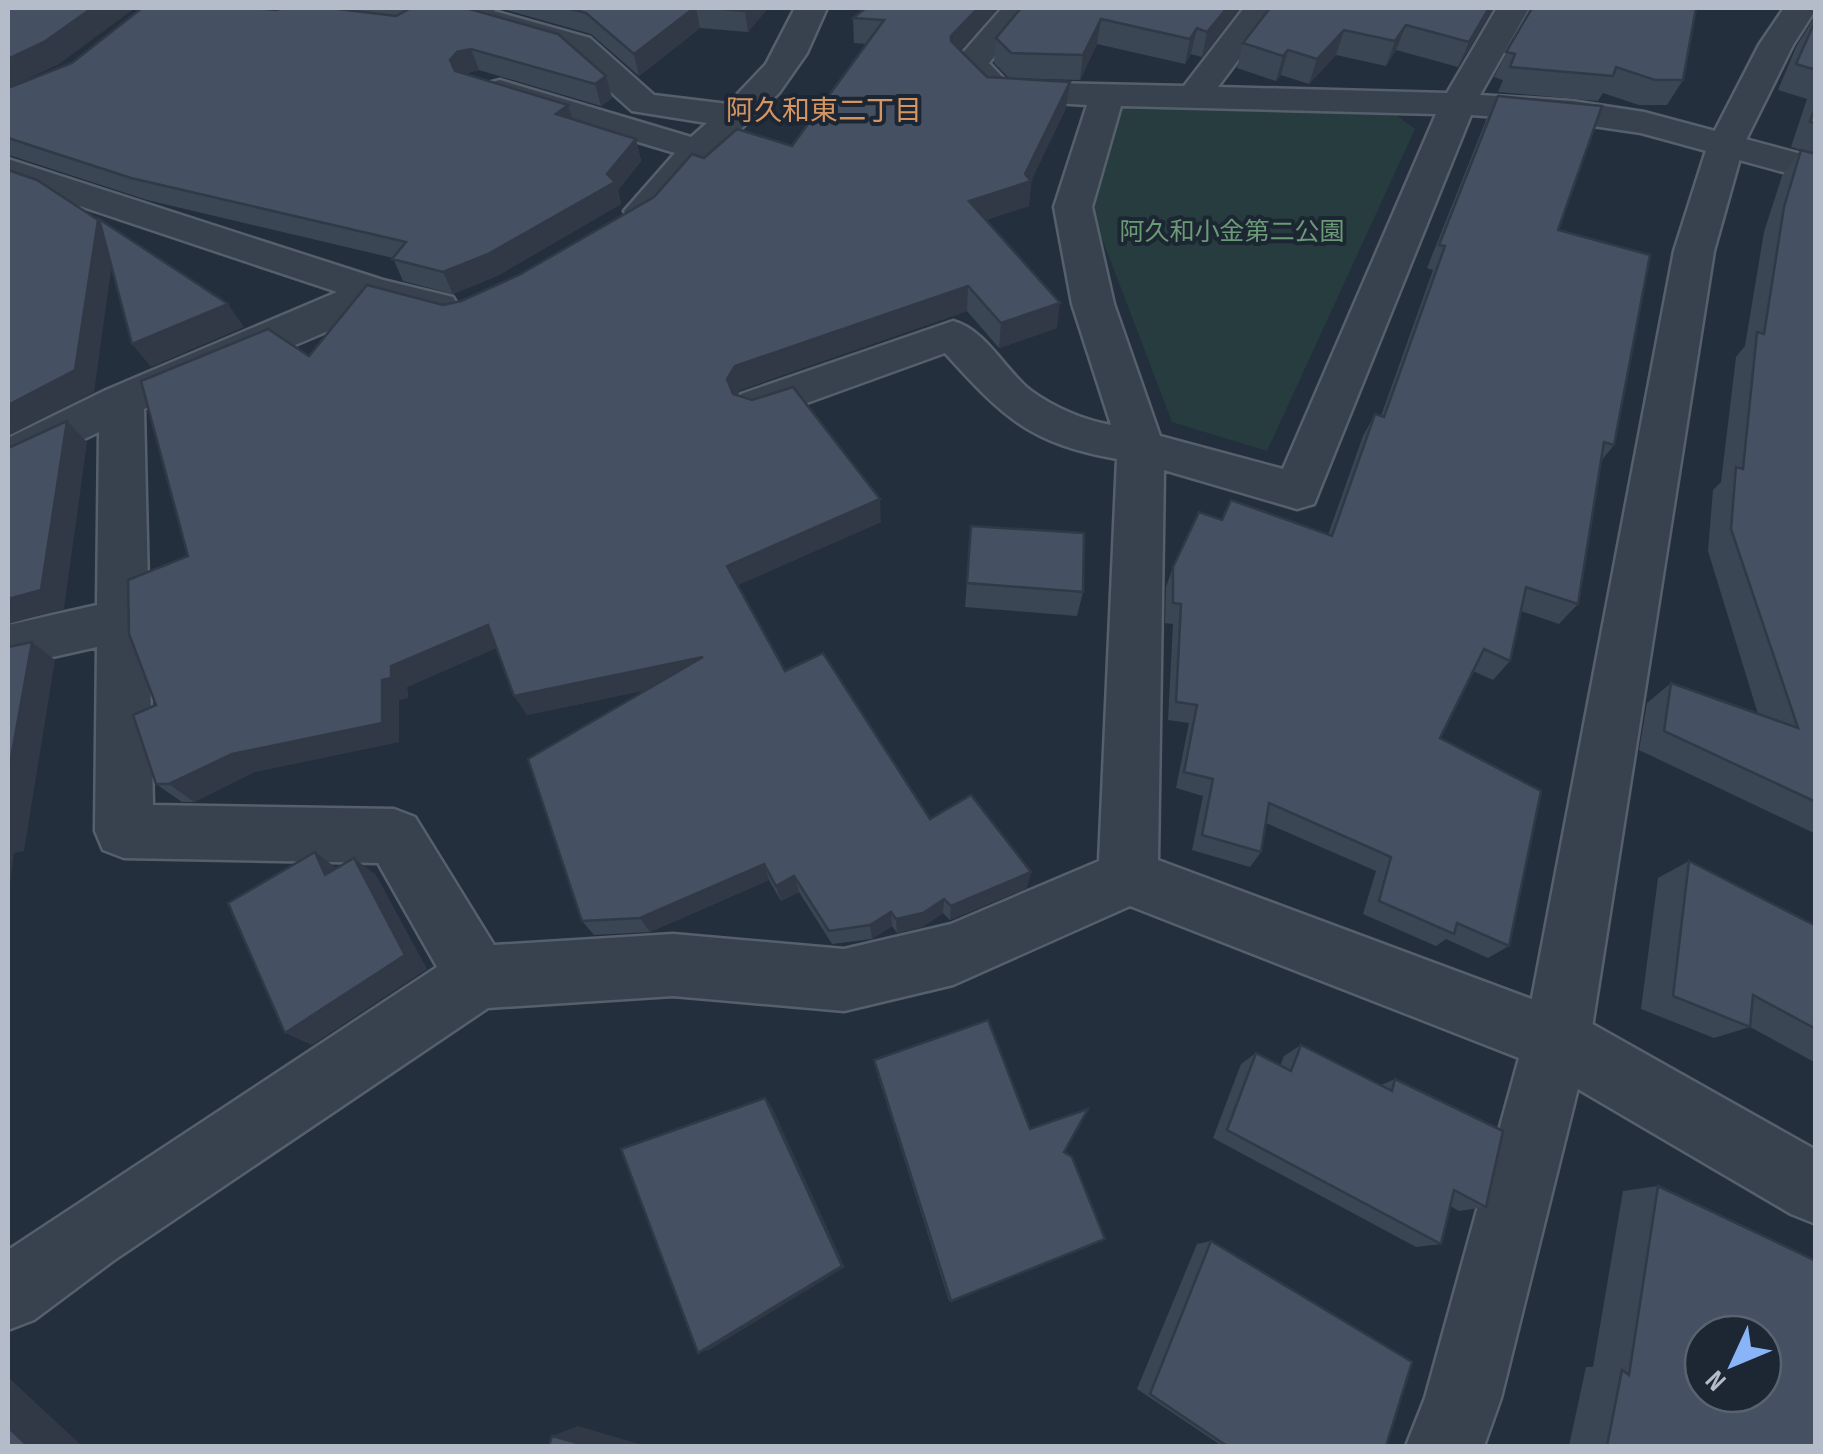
<svg xmlns="http://www.w3.org/2000/svg" width="1823" height="1454" font-family="'Sofia Sans Condensed','Noto Sans JP',sans-serif">
<rect width="100%" height="100%" fill="#242f3e"/>
<polygon fill="#263c3f" points="1117,103 1392,112 1415,129 1267,451 1172,422 1087,199"/>
<g fill="none" stroke-linecap="round" stroke-linejoin="round">
<defs>
<g id="minor">
<polygon points="462,8 496,8 494,11 590,38 654,95 728,104 766,64 795,8 827,8 807,53 779,93 706,162 657,219 643,223 629,219 624,211 675,153 488,97 483,90 488,83 500,80 691,137 707,123 632,111 566,52 462,22 457,15"/>
<path d="M1002 8H1035L989 63 1007 82 1184 86 1244 8H1277L1218 87 1447 93 1497 8H1529L1480 95 1572 101 1644 112 1816 158V181L1641 133 1572 123 1471 115 1314 504 1297 509 1164 470 1158 860 1580 1017 1816 1150V1224L1791 1214 1537 1065 1130 906 953 985 844 1011 673 996 488 1008 113 1261 34 1320 8 1330V1250L437 967 378 863 124 858 103 850 95 831 97 647 8 667V625L97 605 99 432 8 475V438L106 390 337 292 8 182V159L383 280 453 297 459 307 453 317 438 321 377 305 347 323 144 409 153 805 394 809 415 817 494 945 673 934 844 949 951 924 1099 861 1117 459C1029 443 1004 418 945 353L757 421 741 416 735 405 741 394 953 321C986 330 1004 369 1030 390 1053 407 1083 420 1111 425L1072 304 1054 207 1087 105 986 99 953 64ZM1121 106 1436 114 1283 469 1160 436 1114 304 1092 207Z"/>
</g>
<polygon id="tertiary" points="1784,8 1816,9 1793,45 1744,144 1714,251 1590,1040 1501,1398 1484,1446 1406,1446 1425,1398 1524,1040 1674,251 1708,144 1759,45"/>
</defs>
<use href="#minor" stroke="#565f6c" stroke-width="5"/>
<use href="#tertiary" stroke="#565f6c" stroke-width="5"/>
<use href="#minor" fill="#38414e" fill-rule="evenodd"/>
<use href="#tertiary" fill="#38414e" fill-rule="evenodd"/>
</g>
<g fill="#3b4654">
<polygon points="8,8 59,64 11,86 72,63 142,8 466,8 606,76 612,98 601,106 479,70 464,74 572,119 636,139 641,161 618,190 621,204 497,276 453,294 403,281 393,258 147,200 9,155 8,159"/>
<polygon points="499,8 768,8 748,32 700,28 639,76 591,34"/>
<polygon points="999,8 960,50 987,77 1066,108 1031,181 1029,206 986,220 1057,328 999,348 967,311 740,390 737,395 881,522 737,585 785,671 930,819 1027,888 950,920 943,913 922,927 897,933 892,926 872,939 832,944 799,892 781,901 769,880 650,932 594,935 582,921 646,690 527,715 496,648 407,687 408,698 399,700 399,742 254,772 194,802 182,802 156,784 156,705 188,556 309,356 443,305 461,301 519,275 654,197 704,158 792,146 867,44 854,43 853,18"/>
<polygon points="1021,8 1240,8 1202,57 1191,54 1185,64 1097,44 1080,80 1009,78 994,63 996,38"/>
<polygon points="1493,8 1458,67 1396,50 1386,66 1336,55 1309,84 1281,75 1276,81 1237,68 1243,43"/>
<polygon points="1531,8 1683,80 1667,105 1639,105 1603,93 1598,101 1498,92 1503,80 1494,77"/>
<polygon points="1816,15 1816,834 1639,750 1647,703 1671,683 1758,714 1708,551 1713,490 1721,482 1736,357 1745,346 1764,232 1782,176 1801,150 1791,147 1807,99 1778,90 1796,47"/>
<polygon points="1498,96 1558,230 1614,445 1601,461 1578,604 1559,624 1521,611 1510,661 1493,680 1473,671 1440,738 1509,946 1488,958 1446,939 1436,946 1363,914 1376,871 1266,823 1261,852 1250,867 1192,850 1203,796 1176,788 1189,723 1168,720 1173,624 1165,623 1166,587 1173,567 1222,520 1328,535 1363,436 1375,414 1381,416 1433,270 1427,268 1486,120"/>
<polygon points="971,526 1083,592 1077,616 965,607"/>
<polygon points="1689,861 1816,926 1816,1063 1750,1027 1714,1038 1641,1009 1658,878"/>
<polygon points="1301,1045 1381,1085 1395,1079 1486,1207 1459,1211 1450,1206 1441,1244 1416,1247 1213,1138 1241,1064 1256,1053 1280,1066 1284,1056"/>
<polygon points="874,1060 951,1301 949,1301 876,1070"/>
<polygon points="1658,1186 1816,1446 1569,1446 1586,1367 1593,1367 1623,1191"/>
<polygon points="1211,1241 1386,1446 1222,1446 1137,1389 1197,1244"/>
</g>
<g fill="#303945">
<polygon points="92,8 135,8 59,64 8,88 8,59"/>
<polygon points="694,8 696,8 700,28 639,76 634,54"/>
<polygon points="748,8 768,8 748,32 745,11"/>
<polygon points="978,8 999,8 950,62 951,36"/>
<polygon points="1227,8 1240,8 1202,57 1207,32"/>
<polygon points="1489,8 1493,8 1458,67 1469,42"/>
<polygon points="1101,19 1097,44 1080,80 1083,55"/>
<polygon points="1406,25 1396,50 1386,66 1395,41"/>
<polygon points="1197,28 1191,54 1185,64 1190,39"/>
<polygon points="1344,30 1336,55 1309,84 1317,59"/>
<polygon points="471,49 479,70 465,73 458,82 450,60 457,52"/>
<polygon points="1288,50 1281,75 1276,81 1283,56"/>
<polygon points="606,76 612,98 601,106 595,84"/>
<polygon points="1070,82 1066,108 1031,181 1029,206 968,226 969,201 1025,174"/>
<polygon points="568,105 575,127 556,114"/>
<polygon points="636,139 641,161 618,190 621,204 497,276 453,294 443,272 607,174"/>
<polygon points="98,220 115,242 94,392 8,436 8,405"/>
<polygon points="968,286 967,311 740,390 732,403 727,379 735,366"/>
<polygon points="1060,303 1057,328 999,348 1001,323"/>
<polygon points="228,304 244,327 151,367 132,344"/>
<polygon points="67,421 87,442 64,609 8,624 8,599"/>
<polygon points="880,499 881,522 732,588 727,566"/>
<polygon points="488,625 501,646 407,687 408,698 399,700 399,742 254,772 194,802 169,784 382,680 391,666"/>
<polygon points="32,642 55,660 24,851 14,853 8,899 8,775"/>
<polygon points="703,657 710,677 527,715 514,696"/>
<polygon points="315,852 339,870 325,875"/>
<polygon points="354,858 376,875 427,969 312,1045 285,1033"/>
<polygon points="764,864 769,880 650,932 640,918"/>
<polygon points="1031,872 1027,888 950,920 951,906"/>
<polygon points="794,876 799,892 781,901 776,886"/>
<polygon points="944,899 943,913 922,927 897,933 896,919"/>
<polygon points="891,912 892,926 872,939 870,925"/>
<polygon points="765,1098 772,1107 845,1267 709,1350 698,1353"/>
<polygon points="8,1377 82,1446 28,1446 8,1427"/>
<polygon points="578,1426 646,1446 588,1446 552,1436"/>
</g>
<g fill="#455162" stroke="#303945" stroke-width="2.5" fill-rule="evenodd">
<polygon points="8,8 92,8 44,42 8,59"/>
<polygon points="142,8 256,8 276,10 284,8 330,8 396,16 409,9 408,8 466,8 558,34 606,76 595,84 471,49 457,52 450,60 455,71 568,105 556,114 636,139 607,174 615,182 488,254 443,272 392,259 406,242 131,178 8,138 8,88 72,63"/>
<polygon points="567,8 694,8 634,54 586,13"/>
<polygon points="712,8 748,8 745,11"/>
<polygon points="866,8 978,8 951,36 951,41 987,77 1070,82 1025,174 1031,181 969,201 1060,303 1001,323 968,286 735,366 727,379 733,394 752,400 793,387 880,499 727,566 785,671 823,653 930,819 971,795 1031,872 951,906 944,899 923,913 896,919 891,912 870,925 829,931 794,876 776,886 764,864 640,918 582,921 528,759 703,657 514,696 488,625 391,666 391,678 382,680 382,723 232,754 169,784 156,784 133,715 156,705 129,634 128,580 188,556 141,381 268,329 309,356 367,285 443,305 461,301 519,275 654,197 692,154 704,158 737,129 792,146 884,20 853,18"/>
<polygon points="1021,8 1227,8 1207,32 1197,28 1190,39 1101,19 1083,55 1011,53 996,38"/>
<polygon points="1270,8 1489,8 1469,42 1406,25 1395,41 1344,30 1317,59 1288,50 1283,56 1243,43"/>
<polygon points="1532,8 1696,8 1683,80 1655,80 1616,67 1613,76 1510,67 1515,54 1506,52"/>
<polygon points="1816,19 1816,70 1796,64"/>
<polygon points="1498,96 1602,106 1558,230 1650,255 1614,445 1604,442 1578,604 1526,587 1510,661 1484,649 1440,738 1541,791 1509,946 1457,923 1454,934 1379,901 1391,857 1269,803 1261,852 1202,835 1213,779 1184,772 1197,705 1176,702 1181,604 1173,603 1173,567 1199,512 1222,520 1231,500 1332,536 1375,414 1384,417 1445,246 1439,245"/>
<polygon points="1816,105 1816,124 1810,122"/>
<polygon points="1801,150 1816,154 1816,802 1664,731 1671,683 1798,728 1731,529 1736,467 1743,469 1757,332 1764,334 1784,207"/>
<polygon points="8,170 37,180 98,220 75,370 8,405"/>
<polygon points="99,219 228,304 132,344"/>
<polygon points="67,421 41,590 8,599 8,448"/>
<polygon points="971,526 1084,533 1083,592 967,583"/>
<polygon points="32,642 8,775 8,647"/>
<polygon points="315,852 325,875 354,858 405,955 285,1033 228,903"/>
<polygon points="1689,861 1816,926 1816,1029 1753,995 1750,1027 1673,996"/>
<polygon points="988,1020 1030,1129 1088,1109 1064,1152 1072,1157 1105,1239 951,1301 874,1060"/>
<polygon points="1301,1045 1392,1091 1395,1079 1503,1131 1486,1207 1454,1190 1441,1244 1227,1130 1256,1053 1291,1071"/>
<polygon points="765,1098 842,1266 698,1353 621,1149"/>
<path d="M1658 1186 1816 1261V1446H1607L1622 1370 1629 1375ZM1703 1334H1763V1394H1703Z"/>
<polygon points="1211,1241 1412,1362 1386,1446 1227,1446 1150,1394"/>
<polygon points="8,1427 28,1446 8,1446"/>
<polygon points="552,1436 588,1446 549,1446"/>
</g>
<g text-anchor="middle" stroke-width="8" stroke-linejoin="round" paint-order="stroke">
<g font-size="25" fill="#6b9a76" stroke="#1d2633">
<text x="1232" y="240">阿久和小金第二公園</text>
</g>
<g font-size="28" fill="#d59563" stroke="#1d2633">
<text x="824" y="120">阿久和東二丁目</text>
</g>
</g>
<rect width="1823" height="1454" fill="none" stroke="#b4bcc9" stroke-width="20"/>
<g transform="translate(1733 1364) rotate(226)"><circle r="48" fill="#1d2633" stroke="#59626f" stroke-width="2.5"/>
<path d="M0-8L18 38L0 25L-18 38Z" fill="#8ab4f8"/>
<text y="-15" font-size="28" font-weight="bold" text-anchor="middle" fill="#b4bcc9">N</text>
</g>
</svg>
